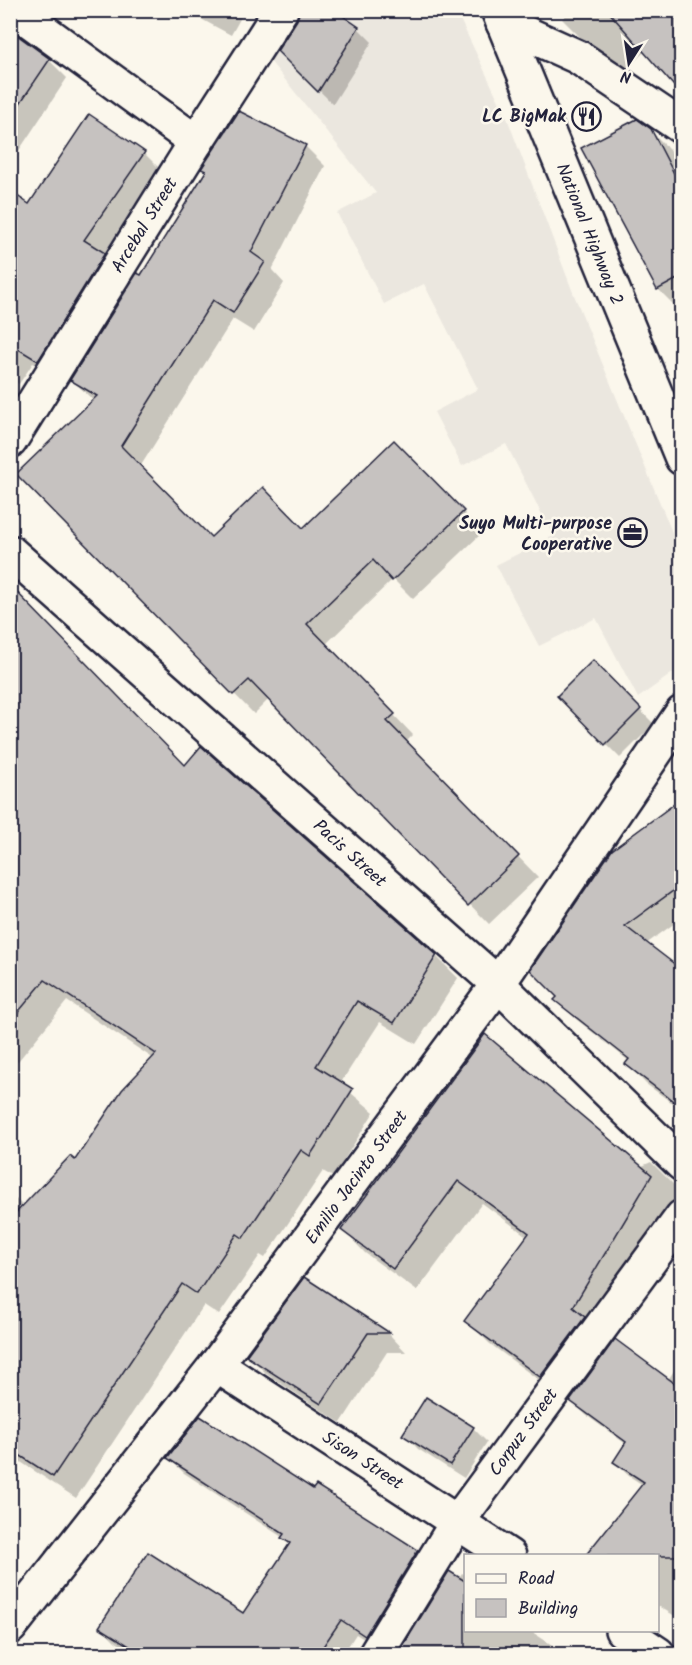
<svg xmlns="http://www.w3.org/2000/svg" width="692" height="1665" font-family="Kalam,sans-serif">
<rect width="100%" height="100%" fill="#fbf7ec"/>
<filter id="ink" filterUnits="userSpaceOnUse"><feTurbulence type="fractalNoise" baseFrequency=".0167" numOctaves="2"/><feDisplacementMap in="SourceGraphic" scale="12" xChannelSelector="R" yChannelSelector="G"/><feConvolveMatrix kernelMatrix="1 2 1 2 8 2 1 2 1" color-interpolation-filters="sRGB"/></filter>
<g filter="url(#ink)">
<polygon fill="#ebe7df" points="290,11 456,11 507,118 572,290 681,554 681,667 638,698 596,618 539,646 496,565 553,536 506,444 462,466 434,412 478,389 424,284 384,304 337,213 376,193 262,51"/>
<g fill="#0003">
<polygon points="193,10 245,10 231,35 203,20"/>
<polygon points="303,10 358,28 372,42 333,104 279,51"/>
<polygon points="571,10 682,10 682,92 645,51 625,71 599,56 562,19"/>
<polygon points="10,31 49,60 67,78 10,164"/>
<polygon points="650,130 670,150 682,172 682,307 678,309 658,289"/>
<polygon points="305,146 325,166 272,270 284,283 254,332 233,319 140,467 211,539 303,530 394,442 483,532 413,599 393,579 326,644 413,735 406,742 538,877 489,924 269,699 254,714 18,474 94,401 72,380 207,172 203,169"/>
<polygon points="144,153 162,171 104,255 122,272 57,378 33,363 19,384 10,379 10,193 29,206"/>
<polygon points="10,587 185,767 436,956 458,978 416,1044 380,1022 340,1084 374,1112 333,1177 323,1171 265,1258 260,1255 219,1315 204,1305 76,1498 10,1455 10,1193 24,1207 75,1163 154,1059 67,1001 10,1071"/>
<polygon points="593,663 654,724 620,758 559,696"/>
<polygon points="682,800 682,918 646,944 682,971 682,1110 646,1084 627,1064 629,1061 576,1019 557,1000 613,851"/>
<polygon points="485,1036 640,1167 651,1162 679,1190 596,1330 564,1399 489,1343 466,1320 528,1237 482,1203 417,1291 365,1253 343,1230"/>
<polygon points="305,1279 389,1334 406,1352 387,1352 341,1423 268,1375 248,1356"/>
<polygon points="675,1369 682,1373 680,1509 629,1476 614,1462 626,1444 586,1415 572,1401 668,1380"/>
<polygon points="473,1428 487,1442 464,1478 418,1449 404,1434"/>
<polygon points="169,1458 313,1491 417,1552 432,1567 381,1650 356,1634 343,1654 136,1654 116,1642 101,1627 243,1615 290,1545 282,1537 184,1473"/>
<polygon points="626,1506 682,1536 682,1620 658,1606 658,1556"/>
<polygon points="450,1573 459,1578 462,1573 466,1575 466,1630 529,1630 566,1654 399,1654"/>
</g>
<g fill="#c6c2c0" stroke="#22223b" stroke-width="1.5">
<polygon points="300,10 334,10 359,27 318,92 277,51 297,20"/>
<polygon points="607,10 681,10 681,94"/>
<polygon points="10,30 50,59 10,118"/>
<polygon points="239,111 306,145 251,252 265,262 233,313 213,300 121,446 211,537 263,487 303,528 394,440 464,511 392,581 373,560 307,624 395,714 387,721 519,856 468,906 249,680 233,695 16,474 97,396 70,380 137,273 141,275 206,171 201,169"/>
<polygon points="89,114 145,152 84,240 105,253 38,361 10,344 10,191 29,204"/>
<polygon points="637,119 651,129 681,187 681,277 657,290 581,148"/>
<polygon points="10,585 185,765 201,746 437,955 394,1023 357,1001 316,1066 353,1089 310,1156 301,1150 243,1238 237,1234 197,1294 182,1284 53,1477 10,1449 10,1219 70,1156 75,1160 122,1090 156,1054 45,980 10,1022"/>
<polygon points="593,660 641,709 605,745 557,696"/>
<polygon points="681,799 681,885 625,926 681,969 681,1107 625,1064 629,1059 554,1000 557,997 530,970 612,850"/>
<polygon points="485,1034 652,1175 573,1307 585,1317 540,1377 464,1321 529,1233 458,1181 393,1269 341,1230"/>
<polygon points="304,1277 390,1333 368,1333 321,1404 246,1356"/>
<polygon points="615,1339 681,1388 681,1556 585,1556 644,1482 613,1462 626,1442 570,1401"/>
<polygon points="426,1397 474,1427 450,1465 402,1435"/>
<polygon points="200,1416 313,1489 316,1485 418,1550 365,1636 341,1620 318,1654 142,1654 99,1627 148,1552 243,1613 290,1543 281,1538 284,1534 167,1458"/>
<polygon points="449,1571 465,1581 465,1654 398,1654"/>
</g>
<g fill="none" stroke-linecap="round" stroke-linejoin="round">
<defs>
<g id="minor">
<polyline points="15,10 196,142"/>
<polyline points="503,23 578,57 682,127"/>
<polyline points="10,441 196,142 281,10"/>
<polyline points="10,552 498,984 682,1164"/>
<polyline points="216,1365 509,1556"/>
<polyline points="10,1627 216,1365 498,984 682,713"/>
<polyline points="622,1630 658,1654"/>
<polyline points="376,1654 458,1521 682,1217"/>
</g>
<polyline id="highway" points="498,10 682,458"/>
</defs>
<use href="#minor" stroke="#22223b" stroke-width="38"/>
<use href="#highway" stroke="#22223b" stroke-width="38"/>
<use href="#minor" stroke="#fbf7ec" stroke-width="33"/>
<use href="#highway" stroke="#fbf7ec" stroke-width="33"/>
</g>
</g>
<defs>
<symbol id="restaurant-ring" viewBox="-11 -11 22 22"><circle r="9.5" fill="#fbf7ec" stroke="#22223b" stroke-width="1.5"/><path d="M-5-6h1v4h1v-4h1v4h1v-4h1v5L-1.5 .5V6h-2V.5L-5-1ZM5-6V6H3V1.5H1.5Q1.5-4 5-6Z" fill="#22223b"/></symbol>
<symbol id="office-ring" viewBox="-11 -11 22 22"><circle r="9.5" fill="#fbf7ec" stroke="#22223b" stroke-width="1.5"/><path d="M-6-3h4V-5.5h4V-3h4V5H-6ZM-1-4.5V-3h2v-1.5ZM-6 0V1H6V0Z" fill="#22223b"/></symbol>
</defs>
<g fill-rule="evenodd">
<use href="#restaurant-ring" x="570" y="100" width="33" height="33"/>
<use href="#office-ring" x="616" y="516" width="33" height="33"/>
</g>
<g text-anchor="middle" stroke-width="5" stroke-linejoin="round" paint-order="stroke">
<g font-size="18" font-weight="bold" fill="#22223b" stroke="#fbf7ec" text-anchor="end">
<text x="566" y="122">LC BigMak</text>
<text x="612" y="529">Suyo Multi-purpose<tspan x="612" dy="21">Cooperative</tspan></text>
</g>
<g font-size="18" fill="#22223b" stroke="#fbf7ec">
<text transform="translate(144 225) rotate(-58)" y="6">Arcebal Street</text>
<text transform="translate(590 234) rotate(68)" y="6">National Highway 2</text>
<text transform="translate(350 853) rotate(42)" y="6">Pacis Street</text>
<text transform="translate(356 1177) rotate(-54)" y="6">Emilio Jacinto Street</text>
<text transform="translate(523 1432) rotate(-54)" y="6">Corpuz Street</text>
<text transform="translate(363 1460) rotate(33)" y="6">Sison Street</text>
</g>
</g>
<rect width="692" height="1665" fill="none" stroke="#fbf7ec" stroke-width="36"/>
<rect x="18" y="18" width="656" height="1629" fill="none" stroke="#22223b" stroke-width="2" filter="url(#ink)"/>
<rect x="464" y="1554" width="195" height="78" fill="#fbf7ec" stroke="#a4a2a5" stroke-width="1.5"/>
<rect x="476" y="1574" width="30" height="9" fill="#fbf7ec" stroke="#a4a2a5" stroke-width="1.5"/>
<text x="518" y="1584" font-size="18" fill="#22223b">Road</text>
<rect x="476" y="1599" width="30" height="18" fill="#c6c2c0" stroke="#a4a2a5" stroke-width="1.5"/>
<text x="518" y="1614" font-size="18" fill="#22223b">Building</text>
<g transform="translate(629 63) rotate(192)" stroke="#fbf7ec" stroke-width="4.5" paint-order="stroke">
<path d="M0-4.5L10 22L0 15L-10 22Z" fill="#22223b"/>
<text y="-9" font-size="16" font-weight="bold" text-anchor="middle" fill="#22223b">N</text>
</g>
</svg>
